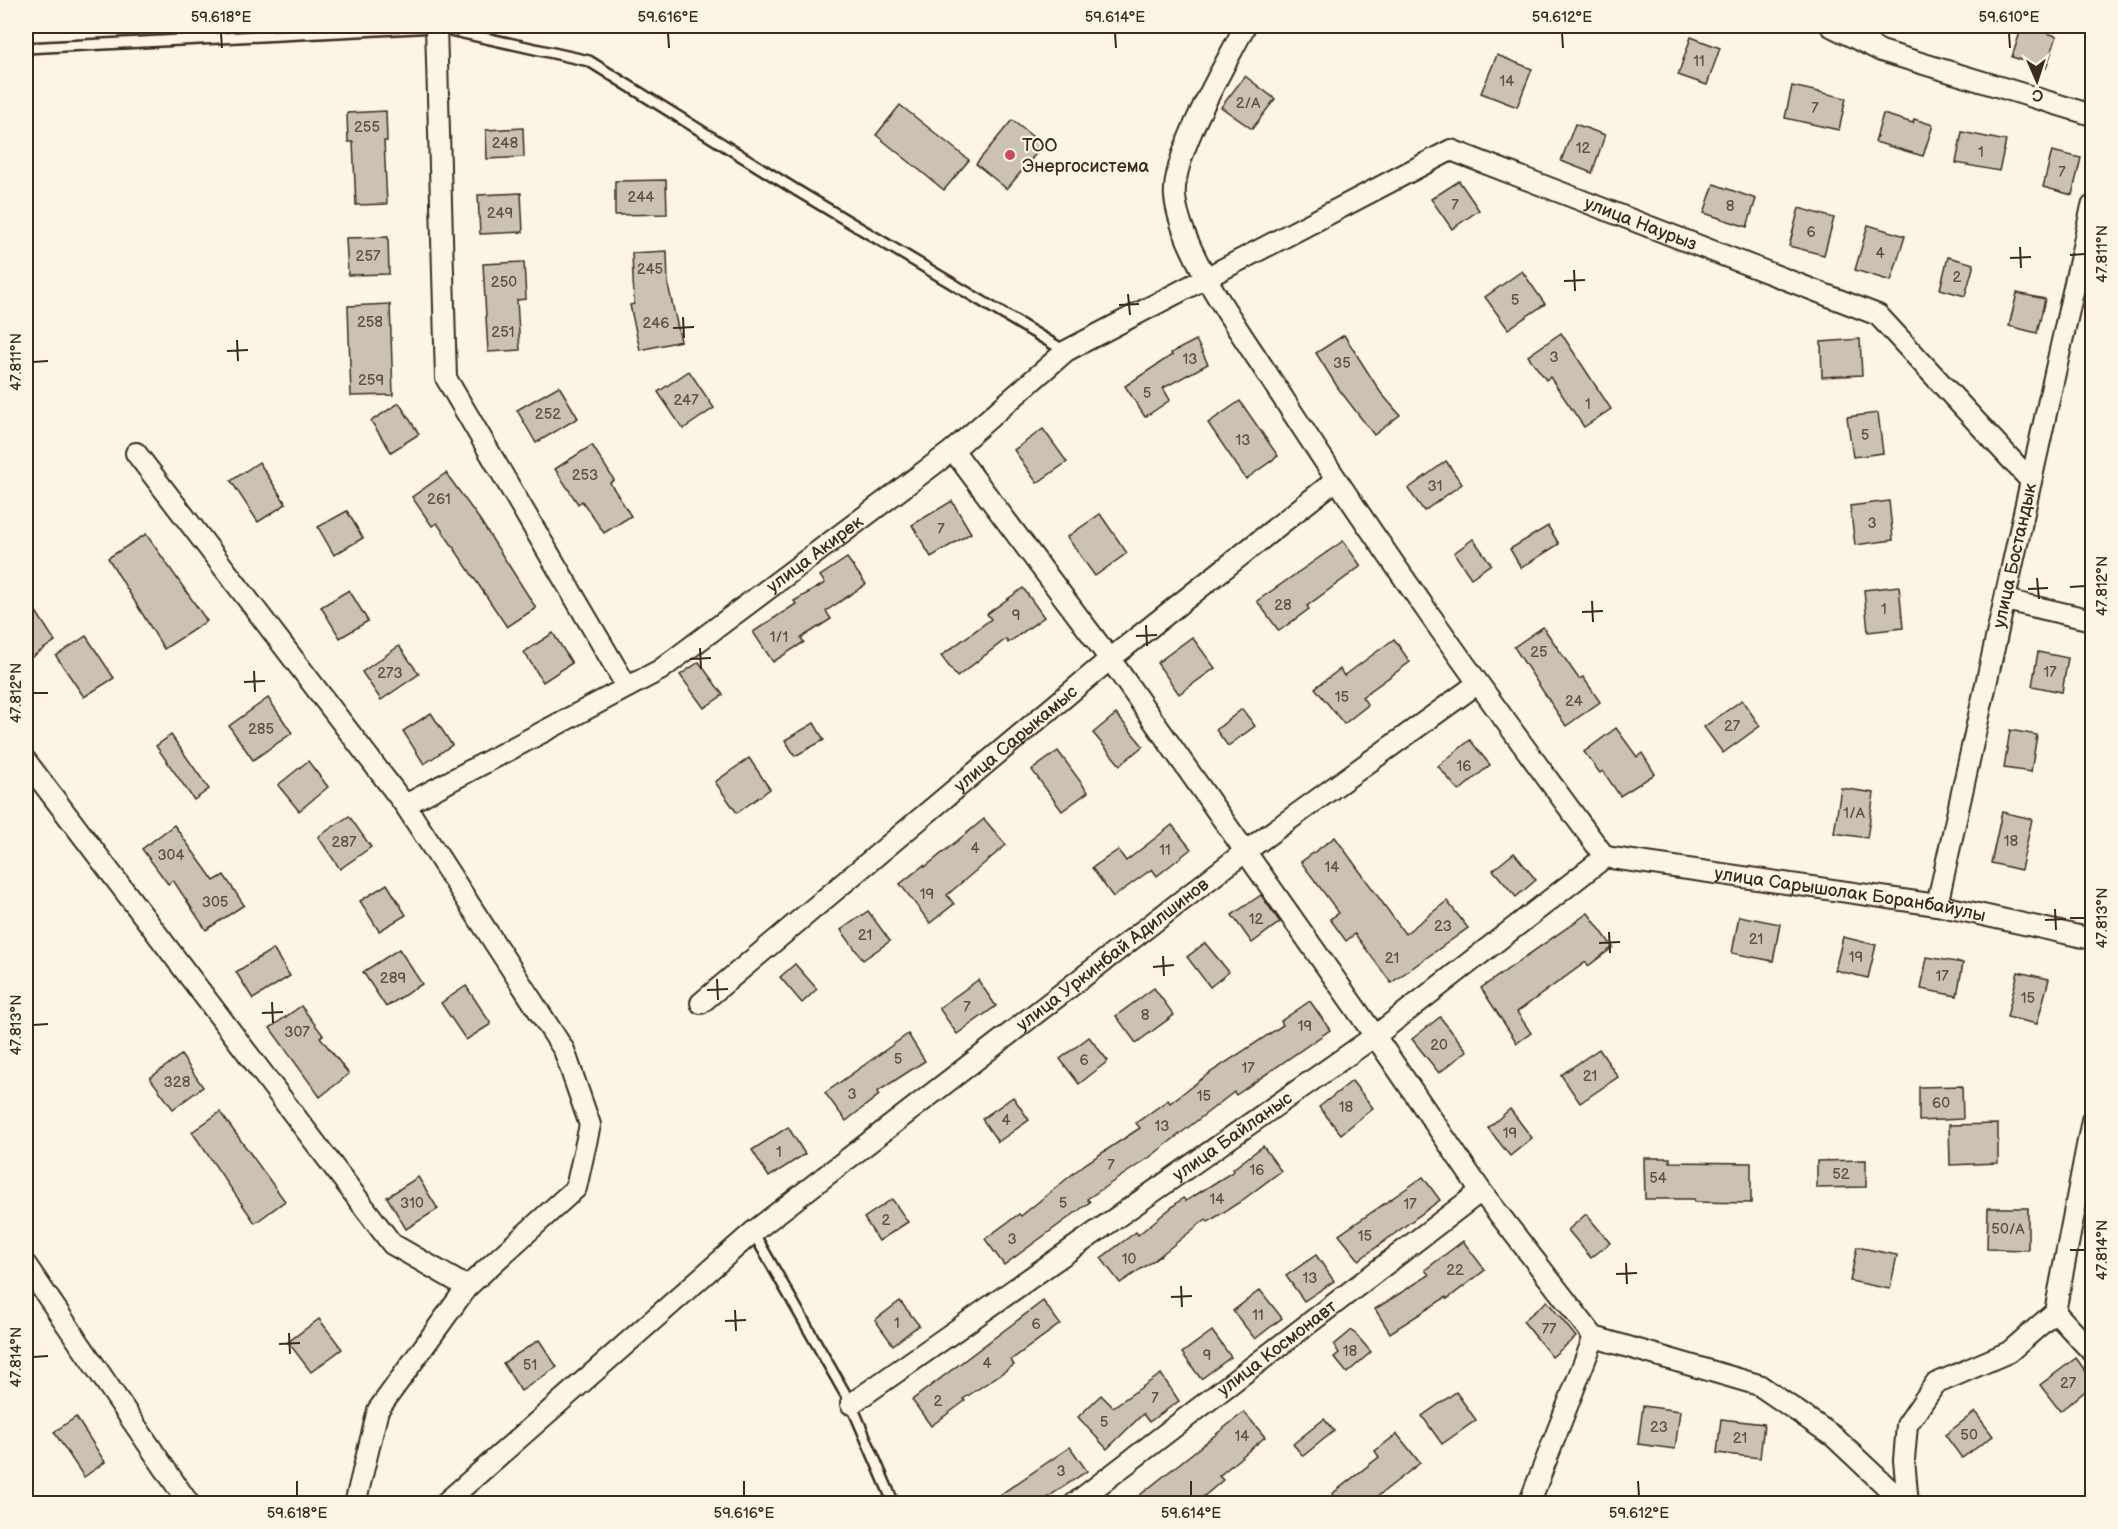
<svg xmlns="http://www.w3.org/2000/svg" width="2118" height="1529" font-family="'Balsamiq Sans',sans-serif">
<rect width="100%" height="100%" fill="#fcf5e5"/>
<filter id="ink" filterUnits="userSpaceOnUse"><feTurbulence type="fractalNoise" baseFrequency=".0167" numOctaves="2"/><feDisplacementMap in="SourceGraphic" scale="12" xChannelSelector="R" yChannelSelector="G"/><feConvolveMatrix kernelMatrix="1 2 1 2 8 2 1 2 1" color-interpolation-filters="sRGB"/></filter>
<g filter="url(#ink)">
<g fill="#ccc2b3" stroke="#3b2a1e" stroke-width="1.5">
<polygon points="2022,26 2057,36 2046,68 2012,57"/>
<polygon points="1691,37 1720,48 1707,85 1678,75"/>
<polygon points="1497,55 1532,69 1517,107 1481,93"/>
<polygon points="1245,76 1275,99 1252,129 1221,107"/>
<polygon points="1792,86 1846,98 1839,130 1785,118"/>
<polygon points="900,105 969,160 944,190 876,135"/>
<polygon points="386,111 387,141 384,141 387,204 356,205 353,142 348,142 347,113"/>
<polygon points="1883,114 1913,123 1914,119 1933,125 1923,156 1875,142"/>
<polygon points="1012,120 1043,145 1007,189 976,164"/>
<polygon points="1575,124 1605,135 1592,173 1561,161"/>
<polygon points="523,128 524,157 487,159 486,130"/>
<polygon points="1962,132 2006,141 1999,171 1956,163"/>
<polygon points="2052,151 2081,158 2072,195 2043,187"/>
<polygon points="666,180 667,214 615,215 615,181"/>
<polygon points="1459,181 1479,210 1452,229 1431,199"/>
<polygon points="1714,184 1756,199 1747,227 1704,213"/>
<polygon points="521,193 523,232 480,234 478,195"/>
<polygon points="1799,208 1834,218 1824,255 1789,246"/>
<polygon points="1868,225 1905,236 1891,281 1855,270"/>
<polygon points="388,237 389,274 348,275 346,238"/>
<polygon points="667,251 668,285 681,341 640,350 630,305 634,304 632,253"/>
<polygon points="1948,257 1974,264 1965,296 1940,289"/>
<polygon points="524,262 526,299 517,300 520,350 488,352 483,264"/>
<polygon points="1522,271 1545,304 1508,329 1485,297"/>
<polygon points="2017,293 2045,299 2037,333 2009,326"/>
<polygon points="390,304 393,395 351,396 348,306"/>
<polygon points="1561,333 1611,409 1584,427 1550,377 1546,380 1528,356"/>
<polygon points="1344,335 1381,393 1400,415 1374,435 1338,388 1316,353"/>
<polygon points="1860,339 1862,375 1822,377 1821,342"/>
<polygon points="1196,340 1208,364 1163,388 1170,400 1145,417 1125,386 1172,355 1171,353"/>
<polygon points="689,371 714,408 683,429 658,392"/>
<polygon points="559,386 578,418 536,443 517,410"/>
<polygon points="1240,401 1278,456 1246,479 1208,423"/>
<polygon points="399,403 419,434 391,452 371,421"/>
<polygon points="1878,413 1883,453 1853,457 1847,417"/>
<polygon points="1043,429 1067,462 1037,483 1014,450"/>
<polygon points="592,445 614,480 610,483 631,516 604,533 582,501 578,504 555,469"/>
<polygon points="1446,461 1462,484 1424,511 1408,489"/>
<polygon points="259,462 286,504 258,522 231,481"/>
<polygon points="446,473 480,520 536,608 507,627 437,523 432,526 412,497"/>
<polygon points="952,501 971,533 931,557 912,525"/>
<polygon points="1889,501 1893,540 1855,545 1850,506"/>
<polygon points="347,511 363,538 334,555 318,527"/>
<polygon points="1100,514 1127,553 1095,576 1067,537"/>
<polygon points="1548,526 1559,544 1521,568 1510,549"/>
<polygon points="146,534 207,621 164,649 108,558"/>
<polygon points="1473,539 1491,564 1471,578 1454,553"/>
<polygon points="1343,541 1361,566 1307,606 1309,609 1279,631 1257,601"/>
<polygon points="847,558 866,584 826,611 831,619 801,638 804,642 773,662 753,632 796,604 794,601 825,583 820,576"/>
<polygon points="1899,586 1903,628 1868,632 1864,590"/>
<polygon points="1023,588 1044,617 1008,643 1006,639 957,677 941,656 991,619 987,614"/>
<polygon points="349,590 368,621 340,638 321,607"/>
<polygon points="26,596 55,641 26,661"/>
<polygon points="1543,627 1579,679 1583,677 1600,702 1566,726 1514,647"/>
<polygon points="553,633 572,663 543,682 524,652"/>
<polygon points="86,636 114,678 84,697 56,656"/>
<polygon points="1192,637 1215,668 1179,694 1157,663"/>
<polygon points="1394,639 1410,662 1362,697 1368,705 1344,724 1315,688 1340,669 1344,676"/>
<polygon points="399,646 419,674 381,700 362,672"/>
<polygon points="2038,652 2068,658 2062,692 2032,686"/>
<polygon points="699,662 723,695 704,708 680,675"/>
<polygon points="268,698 292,733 253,760 229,726"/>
<polygon points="1742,700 1760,726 1723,753 1704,727"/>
<polygon points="1242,709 1255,726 1228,746 1216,730"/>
<polygon points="431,713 452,745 424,764 403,731"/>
<polygon points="1116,714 1143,746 1120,765 1093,733"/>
<polygon points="814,723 824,740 795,756 785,740"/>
<polygon points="1616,728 1637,757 1642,753 1655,774 1620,796 1603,771 1600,773 1584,752"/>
<polygon points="2010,730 2037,735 2031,772 2004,768"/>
<polygon points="171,735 209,789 194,800 156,746"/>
<polygon points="1470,740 1490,765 1459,791 1438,766"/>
<polygon points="1058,751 1088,792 1062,811 1032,770"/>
<polygon points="749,758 770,789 737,813 715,782"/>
<polygon points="308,761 328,787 299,811 278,785"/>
<polygon points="1841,788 1874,793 1867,838 1834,833"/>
<polygon points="2002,812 2032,819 2021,870 1991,863"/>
<polygon points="349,816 371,847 340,869 318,837"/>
<polygon points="984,819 1006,845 947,895 954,904 930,923 900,884 924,865 925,867"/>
<polygon points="174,825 214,881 224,875 244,905 206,930 173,880 168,884 142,849"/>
<polygon points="1172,825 1191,849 1157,876 1152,869 1113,897 1092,868 1118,850 1126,861"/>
<polygon points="1335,837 1405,934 1447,901 1468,928 1391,983 1355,934 1346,941 1330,919 1339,913 1301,862"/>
<polygon points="1514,853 1536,880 1516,897 1493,870"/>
<polygon points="387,884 406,915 379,931 360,901"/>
<polygon points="1261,895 1280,922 1252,943 1232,915"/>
<polygon points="868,911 890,941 863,960 841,930"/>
<polygon points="1588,913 1613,947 1588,966 1586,962 1517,1012 1531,1033 1517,1043 1481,988"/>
<polygon points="1739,916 1780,924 1773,961 1732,953"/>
<polygon points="1843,937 1876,945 1868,978 1835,970"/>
<polygon points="1205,943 1229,972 1210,987 1187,957"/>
<polygon points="273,949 290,976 253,999 236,972"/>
<polygon points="399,949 422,984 386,1007 363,972"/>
<polygon points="1927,957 1963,963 1957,996 1921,989"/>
<polygon points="795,964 817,989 802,1003 780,977"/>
<polygon points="2018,972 2049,979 2037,1024 2007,1017"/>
<polygon points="978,980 996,1006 957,1034 939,1008"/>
<polygon points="466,986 491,1024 466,1040 441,1003"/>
<polygon points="1154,988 1174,1015 1136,1043 1116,1016"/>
<polygon points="1310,1001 1330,1030 1236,1095 1234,1092 1150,1157 1087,1199 1090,1202 1004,1265 985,1239 1019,1214 1021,1216 1085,1164 1140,1128 1136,1123 1168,1100 1170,1103 1208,1074 1283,1025 1281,1021"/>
<polygon points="301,1006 323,1035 320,1037 349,1074 320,1097 270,1028"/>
<polygon points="1440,1017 1467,1051 1439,1073 1412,1039"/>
<polygon points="908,1034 925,1061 877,1092 879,1095 846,1121 825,1093"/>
<polygon points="1089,1037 1108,1061 1079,1084 1060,1059"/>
<polygon points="1599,1049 1618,1077 1580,1103 1561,1075"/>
<polygon points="181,1055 203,1087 173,1109 150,1078"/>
<polygon points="1352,1081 1373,1108 1341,1134 1319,1107"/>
<polygon points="1962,1086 1963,1119 1919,1121 1919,1087"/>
<polygon points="1013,1097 1029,1120 998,1142 982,1119"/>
<polygon points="1510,1109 1532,1138 1510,1156 1488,1128"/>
<polygon points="220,1112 285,1201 255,1223 192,1132"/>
<polygon points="1998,1124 1998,1163 1950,1165 1949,1125"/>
<polygon points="788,1127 805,1154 769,1177 752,1150"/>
<polygon points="1263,1146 1281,1171 1240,1202 1208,1222 1206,1219 1156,1259 1120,1283 1101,1258 1136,1232 1138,1235 1183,1198 1186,1201 1234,1171 1233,1169"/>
<polygon points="1644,1158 1670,1158 1670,1162 1751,1163 1751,1203 1694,1202 1694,1199 1645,1199"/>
<polygon points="1866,1160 1866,1187 1817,1188 1817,1161"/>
<polygon points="418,1177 438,1209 406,1229 387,1197"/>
<polygon points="1423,1177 1440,1200 1359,1260 1339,1235"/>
<polygon points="892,1199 908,1222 879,1241 864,1218"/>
<polygon points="1988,1208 2028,1208 2028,1250 1987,1249"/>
<polygon points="1586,1214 1610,1243 1591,1258 1568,1230"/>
<polygon points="1463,1241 1485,1270 1447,1299 1446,1297 1390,1333 1375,1309 1429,1275 1425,1270"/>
<polygon points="1857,1247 1897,1255 1890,1289 1850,1281"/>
<polygon points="1316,1255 1334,1281 1304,1301 1286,1276"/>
<polygon points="1260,1290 1282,1318 1255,1339 1233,1311"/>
<polygon points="900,1301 919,1325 893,1345 875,1320"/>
<polygon points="1043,1301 1060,1324 1011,1360 1014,1365 963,1399 965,1401 931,1426 912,1400"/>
<polygon points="1547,1301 1576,1337 1552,1357 1523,1321"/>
<polygon points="319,1319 342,1349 311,1372 288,1342"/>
<polygon points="1352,1330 1371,1352 1347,1373 1334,1357 1339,1353 1334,1345"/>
<polygon points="1212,1331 1231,1357 1201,1379 1182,1353"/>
<polygon points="539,1340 557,1367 521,1391 503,1363"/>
<polygon points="2076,1358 2092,1380 2092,1386 2060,1411 2040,1385"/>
<polygon points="1161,1374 1179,1401 1149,1422 1143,1414 1107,1449 1078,1417 1101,1395 1113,1407"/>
<polygon points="1456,1392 1476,1420 1442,1444 1422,1416"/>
<polygon points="1643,1406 1680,1411 1675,1449 1638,1444"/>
<polygon points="1244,1412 1265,1437 1219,1476 1223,1480 1196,1503 1130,1503"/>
<polygon points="1975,1412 1993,1436 1962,1458 1945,1435"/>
<polygon points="76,1417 105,1462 84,1477 54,1432"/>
<polygon points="1324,1419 1334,1431 1303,1456 1293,1444"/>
<polygon points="1721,1419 1764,1424 1760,1458 1717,1453"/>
<polygon points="1397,1434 1420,1463 1369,1503 1339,1503 1332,1494 1379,1457 1375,1451"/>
<polygon points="1070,1447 1087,1471 1039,1503 988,1503"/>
</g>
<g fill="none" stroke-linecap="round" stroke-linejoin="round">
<defs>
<g id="service">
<polyline points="26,48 436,27 589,61 796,190 1065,351"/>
<polyline points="753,1232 851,1404 894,1504"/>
</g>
<g id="minor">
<polyline points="436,26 446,378 627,687"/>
<path d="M1245 26C1225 66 1171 155 1175 197 1181 252 1240 331 1270 378 1375 542 1489 700 1605 857"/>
<polyline points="1831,26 1881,51 2092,115"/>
<polyline points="953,450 1110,659 1375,1036 1481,1191 1594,1337 1759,1385 1833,1436 1905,1504"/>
<polyline points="136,453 405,805 564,1050 590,1125 576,1188 467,1287 378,1410 355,1504"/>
<polyline points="2005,600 2092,620"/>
<polyline points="26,761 392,1244 467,1287"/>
<path id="s1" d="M405 805 660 670 953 450 1066 351 1451 150 1878 315 2031 481"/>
<path id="s2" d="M1605 857 1937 905 2092 939"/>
<path id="s3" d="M1937 905 2092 206"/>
<path id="s4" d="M701 1003 1110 659 1336 480"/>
<polyline points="26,1265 189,1504"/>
<polyline points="2055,1312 2092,1352"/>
<path id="s5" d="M851 1404 1375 1036 1605 857"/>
<path id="s6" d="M444 1504 753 1232 1246 851 1477 684"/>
<path id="s7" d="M1074 1504 1481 1191"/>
<polyline points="1529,1504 1594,1337"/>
<polyline points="1908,1504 1904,1460 1907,1425 1935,1384 2009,1352 2055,1312 2092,1120"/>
</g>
</defs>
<use href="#service" stroke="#3b2a1e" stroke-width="14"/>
<use href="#minor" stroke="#3b2a1e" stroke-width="24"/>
<use href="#service" stroke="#fcf5e5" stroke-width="9"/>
<use href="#minor" stroke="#fcf5e5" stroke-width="20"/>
</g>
</g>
<path fill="none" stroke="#3b2a1e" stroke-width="2" d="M221 33 222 48M668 33 669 48M1115 33 1116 48M1562 33 1563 48M2009 33 2010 48M2020 247 2021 268M2070 255 2085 254M2010 258 2031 257M1574 270 1575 291M1564 281 1585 280M1128 294 1130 315M1119 305 1139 304M683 317 684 338M673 328 694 327M237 340 238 361M227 351 248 350M33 362 48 361M2037 578 2039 599M2070 587 2085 586M2028 589 2048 588M1592 601 1593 622M1582 612 1603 611M1146 625 1147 646M1136 636 1157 635M700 648 701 669M690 659 711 658M254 671 255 692M244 682 265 681M33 693H48M2055 909 2056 930M2070 918H2085M2045 920 2066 919M1609 932 1610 953M1599 943 1620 942M1163 956 1164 976M1153 967 1174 965M717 979 718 1000M707 990 728 989M272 1002 273 1023M262 1013 283 1012M33 1025 48 1024M2070 1250H2085M1626 1263 1627 1284M1616 1274 1637 1273M1181 1286 1182 1307M1171 1297 1192 1296M735 1310 736 1331M725 1321 746 1320M289 1333 290 1354M279 1344 300 1343M33 1357 48 1356M297 1481V1496M744 1481V1496M1191 1481V1496M1638 1481 1639 1496"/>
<circle fill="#d1495b" stroke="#fcf5e5" stroke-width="2" cx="1010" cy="155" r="6"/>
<g text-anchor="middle" stroke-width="4.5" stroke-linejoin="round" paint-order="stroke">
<g font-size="15" fill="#5f5043">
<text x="1699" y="66">11</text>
<text x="1507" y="86">14</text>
<text x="1248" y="108">2/А</text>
<text x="1815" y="113">7</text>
<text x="367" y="132">255</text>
<text x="505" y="148">248</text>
<text x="1583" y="153">12</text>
<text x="1981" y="157">1</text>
<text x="2062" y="177">7</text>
<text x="641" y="202">244</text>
<text x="1455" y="210">7</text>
<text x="1730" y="211">8</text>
<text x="500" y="218">249</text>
<text x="1811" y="237">6</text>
<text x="1880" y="258">4</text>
<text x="368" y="261">257</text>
<text x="650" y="274">245</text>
<text x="1957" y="282">2</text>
<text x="504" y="287">250</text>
<text x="1515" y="305">5</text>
<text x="370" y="327">258</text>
<text x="656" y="328">246</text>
<text x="503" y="337">251</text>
<text x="1554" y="362">3</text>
<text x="1190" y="364">13</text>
<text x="1342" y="368">35</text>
<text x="371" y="385">259</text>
<text x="1147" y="398">5</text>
<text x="686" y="405">247</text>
<text x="1588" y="409">1</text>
<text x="548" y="419">252</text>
<text x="1865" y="440">5</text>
<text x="1243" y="445">13</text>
<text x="585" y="480">253</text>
<text x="1435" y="491">31</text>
<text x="439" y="504">261</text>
<text x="1872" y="528">3</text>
<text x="941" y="534">7</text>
<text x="1283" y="610">28</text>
<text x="1884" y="614">1</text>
<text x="1016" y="620">9</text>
<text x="779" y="642">1/1</text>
<text x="1539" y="657">25</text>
<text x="2050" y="677">17</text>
<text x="390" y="678">273</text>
<text x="1342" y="702">15</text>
<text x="1574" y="706">24</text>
<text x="1732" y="731">27</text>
<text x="261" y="734">285</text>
<text x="1464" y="771">16</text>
<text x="1854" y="818">1/А</text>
<text x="2011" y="846">18</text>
<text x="344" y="847">287</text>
<text x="975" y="853">4</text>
<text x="1165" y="855">11</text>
<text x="171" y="860">304</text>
<text x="1332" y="872">14</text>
<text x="927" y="899">19</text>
<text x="215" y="907">305</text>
<text x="1256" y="924">12</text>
<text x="1443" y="931">23</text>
<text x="865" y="940">21</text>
<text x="1756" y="944">21</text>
<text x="1856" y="962">19</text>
<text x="1392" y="963">21</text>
<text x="1942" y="981">17</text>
<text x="393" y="983">289</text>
<text x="2028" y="1003">15</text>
<text x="967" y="1012">7</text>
<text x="1145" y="1020">8</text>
<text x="1305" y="1031">19</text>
<text x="297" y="1037">307</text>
<text x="1439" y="1050">20</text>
<text x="898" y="1064">5</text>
<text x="1084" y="1065">6</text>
<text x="1248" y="1073">17</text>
<text x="1590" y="1081">21</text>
<text x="177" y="1087">328</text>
<text x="852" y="1099">3</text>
<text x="1204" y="1101">15</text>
<text x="1941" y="1108">60</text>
<text x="1346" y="1112">18</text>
<text x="1006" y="1125">4</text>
<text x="1162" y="1131">13</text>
<text x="1510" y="1138">19</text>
<text x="779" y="1157">1</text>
<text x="1111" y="1170">7</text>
<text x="1257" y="1175">16</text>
<text x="1841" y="1179">52</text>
<text x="1658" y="1183">54</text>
<text x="1217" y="1204">14</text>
<text x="412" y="1208">310</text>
<text x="1063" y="1208">5</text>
<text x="1410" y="1209">17</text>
<text x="886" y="1225">2</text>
<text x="2008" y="1234">50/А</text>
<text x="1365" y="1241">15</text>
<text x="1012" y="1244">3</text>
<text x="1129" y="1264">10</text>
<text x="1455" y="1275">22</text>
<text x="1310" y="1283">13</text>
<text x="1258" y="1320">11</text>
<text x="897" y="1328">1</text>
<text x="1036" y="1329">6</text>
<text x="1549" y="1334">77</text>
<text x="1350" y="1356">18</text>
<text x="1207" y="1360">9</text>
<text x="987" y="1368">4</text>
<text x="530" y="1370">51</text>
<text x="2068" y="1388">27</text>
<text x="1155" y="1403">7</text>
<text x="938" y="1406">2</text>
<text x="1104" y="1427">5</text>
<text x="1659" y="1432">23</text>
<text x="1969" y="1440">50</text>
<text x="1242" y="1441">14</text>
<text x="1740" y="1443">21</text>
<text x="1061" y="1476">3</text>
</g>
<g font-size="18" fill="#3b2a1e" stroke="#fcf5e5" text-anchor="start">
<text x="1022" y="151">ТОО<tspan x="1022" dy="21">Энергосистема</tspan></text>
</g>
<g font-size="18" fill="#3b2a1e" stroke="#fcf5e5">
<text dy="6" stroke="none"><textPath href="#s1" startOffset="1443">улица Наурыз</textPath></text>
<text dy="6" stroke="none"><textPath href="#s1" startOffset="482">улица Акирек</textPath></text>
<text dy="6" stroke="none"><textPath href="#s3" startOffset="358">улица Бостандык</textPath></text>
<text dy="6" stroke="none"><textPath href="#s4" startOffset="411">улица Сарыкамыс</textPath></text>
<text dy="6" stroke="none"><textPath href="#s2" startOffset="248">улица Сарышолак Боранбайулы</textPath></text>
<text dy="6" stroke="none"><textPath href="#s6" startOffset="866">улица Уркинбай Адилшинов</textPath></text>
<text dy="6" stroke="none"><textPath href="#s5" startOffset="466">улица Байланыс</textPath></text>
<text dy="6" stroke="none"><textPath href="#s7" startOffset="256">улица Космонавт</textPath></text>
</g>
</g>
<rect width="2118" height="1529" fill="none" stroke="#fcf5e5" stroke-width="66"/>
<g transform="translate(2037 81) rotate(177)" stroke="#fcf5e5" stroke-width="4.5" paint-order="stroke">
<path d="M0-4.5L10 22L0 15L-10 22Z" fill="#3b2a1e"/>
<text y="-9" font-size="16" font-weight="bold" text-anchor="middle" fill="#3b2a1e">С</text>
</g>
<rect x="33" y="33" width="2052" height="1463" fill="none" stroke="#3b2a1e" stroke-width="2"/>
<g font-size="15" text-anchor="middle" fill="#3b2a1e">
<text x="221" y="22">59.618°E</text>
<text x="668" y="22">59.616°E</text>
<text x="1115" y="22">59.614°E</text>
<text x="1562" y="22">59.612°E</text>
<text x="2009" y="22">59.610°E</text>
<text transform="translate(2102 254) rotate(-90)" y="5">47.811°N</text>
<text transform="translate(16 362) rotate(-90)" y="5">47.811°N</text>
<text transform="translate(2102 586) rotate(-90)" y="5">47.812°N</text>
<text transform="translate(16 693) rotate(-90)" y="5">47.812°N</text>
<text transform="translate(2102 918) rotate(-90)" y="5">47.813°N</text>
<text transform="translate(16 1025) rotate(-90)" y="5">47.813°N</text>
<text transform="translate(2102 1250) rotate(-90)" y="5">47.814°N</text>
<text transform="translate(16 1357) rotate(-90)" y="5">47.814°N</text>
<text x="297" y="1518">59.618°E</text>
<text x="744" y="1518">59.616°E</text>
<text x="1191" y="1518">59.614°E</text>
<text x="1639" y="1518">59.612°E</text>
</g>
</svg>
